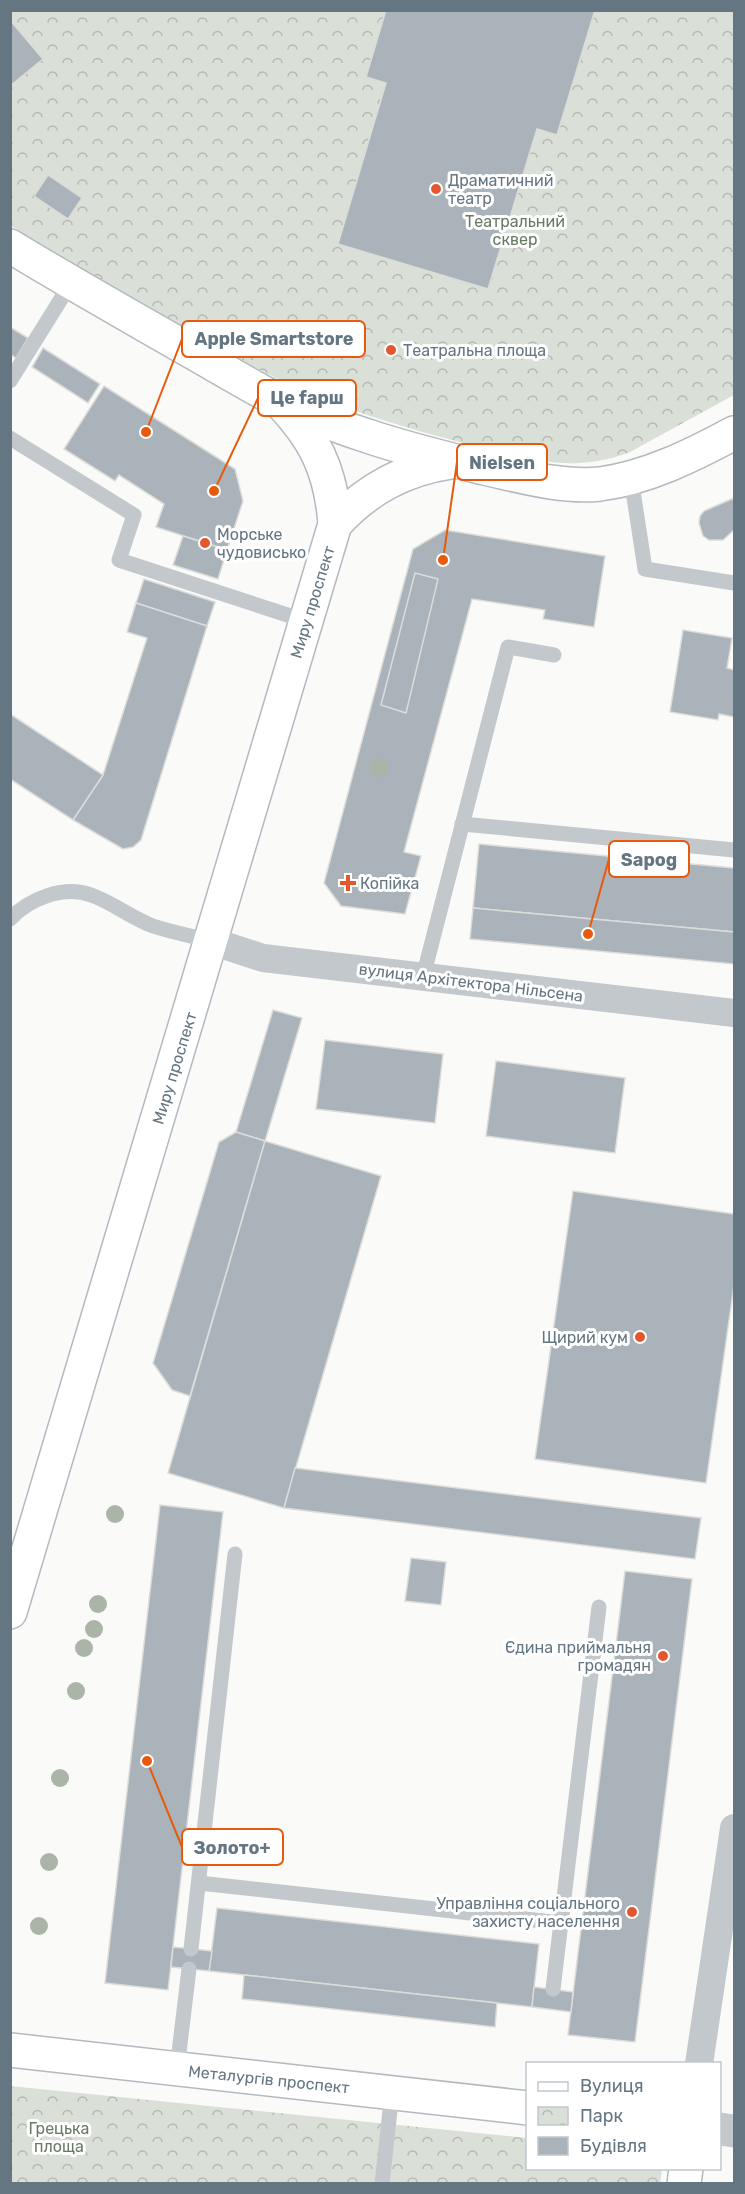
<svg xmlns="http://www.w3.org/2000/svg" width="745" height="2194" font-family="Rubik,sans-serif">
<defs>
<pattern id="park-crowns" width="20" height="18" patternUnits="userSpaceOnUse" patternTransform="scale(1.5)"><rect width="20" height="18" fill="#dadfd7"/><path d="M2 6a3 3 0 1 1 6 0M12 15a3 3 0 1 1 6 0" fill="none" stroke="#b4b9b4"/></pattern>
</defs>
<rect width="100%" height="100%" fill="#fafaf8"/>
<g fill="url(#park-crowns)">
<path d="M10 11H734V395L630 452C574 474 526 459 471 445 406 428 339 409 278 379 248 365 220 347 191 331 130 297 69 263 11 226Z"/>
<polygon points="10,2086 527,2138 528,2168 662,2169 660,2183 11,2183"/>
</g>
<g fill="#aab3b9" stroke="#dcdcda" stroke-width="1.5">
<polygon points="386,10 595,10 557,135 537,129 488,289 338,244 386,83 366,77"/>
<polygon points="386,10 595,10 557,135 537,129 488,289 338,244 386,83 366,77"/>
<polygon points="10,20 43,59 10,86"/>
<polygon points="48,175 82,198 68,219 34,196"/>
<polygon points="10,327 28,338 16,358 10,354"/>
<polygon points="43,348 100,384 88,403 32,367"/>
<polygon points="104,386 235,469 243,501 227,550 156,527 164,504 119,475 115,481 64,449"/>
<polygon points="734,498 734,530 723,540 709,540 703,536 699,523 700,516 704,511"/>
<polygon points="445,530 605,556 594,627 543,619 545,610 472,599 404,852 421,856 405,914 341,906 324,883 413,549"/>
<polygon points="183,536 227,550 218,579 173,565"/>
<polygon points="415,573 438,579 406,713 381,705"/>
<polygon points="144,579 215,602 207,626 136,603"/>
<polygon points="136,603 207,626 141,840 133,847 123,849 73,820 103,775 147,638 127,632"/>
<polygon points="683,630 732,638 727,668 734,670 734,717 719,714 718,720 670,712"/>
<polygon points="10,714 103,775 73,820 10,779"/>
<polygon points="479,844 734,868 734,932 473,908"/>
<polygon points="473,908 734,932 734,964 470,939"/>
<polygon points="273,1010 302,1018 265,1141 236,1132"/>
<polygon points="325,1040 443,1054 435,1123 316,1109"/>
<polygon points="496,1061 625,1078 615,1153 486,1136"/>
<polygon points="236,1132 265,1141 190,1396 172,1390 153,1363 219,1142"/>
<polygon points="265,1141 381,1176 284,1508 168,1473"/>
<polygon points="573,1191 734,1214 734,1285 706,1483 535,1459"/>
<polygon points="295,1468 701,1518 695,1559 284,1508"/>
<polygon points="160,1505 223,1512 168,1990 105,1983"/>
<polygon points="411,1558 446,1562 441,1605 405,1601"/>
<polygon points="625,1571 692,1579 635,2042 568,2035"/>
<polygon points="217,1908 539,1944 532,2007 209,1971"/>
<polygon points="173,1947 212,1951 209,1971 171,1967"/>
<polygon points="244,1975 497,2003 495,2027 242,1999"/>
<polygon points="534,1987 573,1992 571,2012 532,2007"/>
</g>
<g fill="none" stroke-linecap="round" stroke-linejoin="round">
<defs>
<g id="secondary">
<path d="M10 246C69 282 128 315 187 349 217 366 247 384 277 400 342 432 414 451 484 468 521 476 561 488 600 484 647 478 693 455 734 433"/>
<path d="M335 524C367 489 404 469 451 462"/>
<path d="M10 1612 335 524C331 470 315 438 278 400"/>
<polyline points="10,2050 528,2108"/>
<polyline points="684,2184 686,2168"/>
</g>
</defs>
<use href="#secondary" stroke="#b3babf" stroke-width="36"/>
<g stroke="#c3c8cc" stroke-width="15">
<polyline points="10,381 71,283"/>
<polyline points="10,438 134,515 119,560 306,621"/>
<polyline points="631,478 645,569 734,583"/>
<polyline points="462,824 734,850"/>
<path d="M10 919C29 899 63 885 91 895 112 902 131 918 153 926 171 932 192 936 211 941"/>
<polyline points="423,977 508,647 554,655"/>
<polyline points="199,1883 561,1923"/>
<polyline points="191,1949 235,1554"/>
<polyline points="553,1989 599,1607"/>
<polyline points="177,2069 189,1969"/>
<polyline points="382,2184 392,2092"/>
</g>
<g stroke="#c3c8cc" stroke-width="28">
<polyline points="211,941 263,958 734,1013"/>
<polyline points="699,2064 734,1828"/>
</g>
<polyline stroke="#c3c8cc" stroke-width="33" points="720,2129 734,2131"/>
<use href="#secondary" stroke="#fff" stroke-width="33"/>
</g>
<g fill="#aab4a7">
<circle cx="379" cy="768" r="9"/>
<circle cx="115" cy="1514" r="9"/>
<circle cx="98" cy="1604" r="9"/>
<circle cx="94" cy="1629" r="9"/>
<circle cx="84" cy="1648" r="9"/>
<circle cx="76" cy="1691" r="9"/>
<circle cx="60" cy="1778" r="9"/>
<circle cx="49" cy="1862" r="9"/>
<circle cx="39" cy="1926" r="9"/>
</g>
<g fill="#e4572e" stroke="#fff" stroke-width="2">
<circle cx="436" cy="189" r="6"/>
<circle cx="391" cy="350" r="6"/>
<circle cx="205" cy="543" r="6"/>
<path d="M345 874h6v6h6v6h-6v6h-6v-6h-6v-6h6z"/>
<circle cx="640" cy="1337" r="6"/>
<circle cx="663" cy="1656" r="6"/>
<circle cx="632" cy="1912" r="6"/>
</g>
<g text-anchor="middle" stroke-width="6" stroke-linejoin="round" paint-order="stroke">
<g font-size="16" fill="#657683" stroke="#fff" text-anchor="start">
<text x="448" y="186">Драматичний<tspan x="448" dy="18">театр</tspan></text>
<text x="403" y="356">Театральна площа</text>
<text x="217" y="540">Морське<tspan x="217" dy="18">чудовисько</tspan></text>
<text x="360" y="889">Копійка</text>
<text x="628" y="1343" text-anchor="end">Щирий кум</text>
<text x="651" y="1653" text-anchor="end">Єдина приймальня<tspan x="651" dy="18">громадян</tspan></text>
<text x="620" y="1909" text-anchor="end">Управління соціального<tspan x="620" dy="18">захисту населення</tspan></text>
</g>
<g font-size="16" fill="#687a64" stroke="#fff">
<text x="515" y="227">Театральний<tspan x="515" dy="18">сквер</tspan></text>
<text x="59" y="2134">Грецька<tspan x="59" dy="18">площа</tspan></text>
</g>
<g font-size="16" fill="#657683" stroke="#fff">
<text transform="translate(312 602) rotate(-73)" y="6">Миру проспект</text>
<text transform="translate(471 982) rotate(7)" y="6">вулиця Архітектора Нільсена</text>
<text transform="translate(174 1068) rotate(-73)" y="6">Миру проспект</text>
<text transform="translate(269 2079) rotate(6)" y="6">Металургів проспект</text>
</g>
</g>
<path fill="none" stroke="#e8590c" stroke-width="2" d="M146 432L182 339M214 491L258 398M443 560L457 462M588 934L609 859M147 1761L182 1847"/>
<g fill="#e8590c" stroke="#fff" stroke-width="2">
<circle cx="146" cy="432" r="6"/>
<circle cx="214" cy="491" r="6"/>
<circle cx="443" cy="560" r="6"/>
<circle cx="588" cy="934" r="6"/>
<circle cx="147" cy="1761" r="6"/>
</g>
<g fill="#fff" stroke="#e8590c" stroke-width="2">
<rect x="182" y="321" width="183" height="36" rx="6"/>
<rect x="258" y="380" width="98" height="36" rx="6"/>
<rect x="457" y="444" width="90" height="36" rx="6"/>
<rect x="609" y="841" width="80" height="36" rx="6"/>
<rect x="182" y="1829" width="101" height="36" rx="6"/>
</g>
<g font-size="18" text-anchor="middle" font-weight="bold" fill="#657683">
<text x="274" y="345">Apple Smartstore</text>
<text x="307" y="404">Це fарш</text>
<text x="502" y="469">Nielsen</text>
<text x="649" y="866">Sapog</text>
<text x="232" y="1854">Золото+</text>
</g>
<rect width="745" height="2194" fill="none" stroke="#657683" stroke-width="24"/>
<rect x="526" y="2062" width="195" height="108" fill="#ffffff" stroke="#c1c8cd" stroke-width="1.5"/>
<rect x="538" y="2082" width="30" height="9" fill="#ffffff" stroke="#c1c8cd" stroke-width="1.5"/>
<text x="580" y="2092" font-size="18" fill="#657683">Вулиця</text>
<rect x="538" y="2107" width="30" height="18" fill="url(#park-crowns)" stroke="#c1c8cd" stroke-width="1.5"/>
<text x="580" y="2122" font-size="18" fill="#657683">Парк</text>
<rect x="538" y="2137" width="30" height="18" fill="#aab3b9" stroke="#c1c8cd" stroke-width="1.5"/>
<text x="580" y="2152" font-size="18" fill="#657683">Будівля</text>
</svg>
